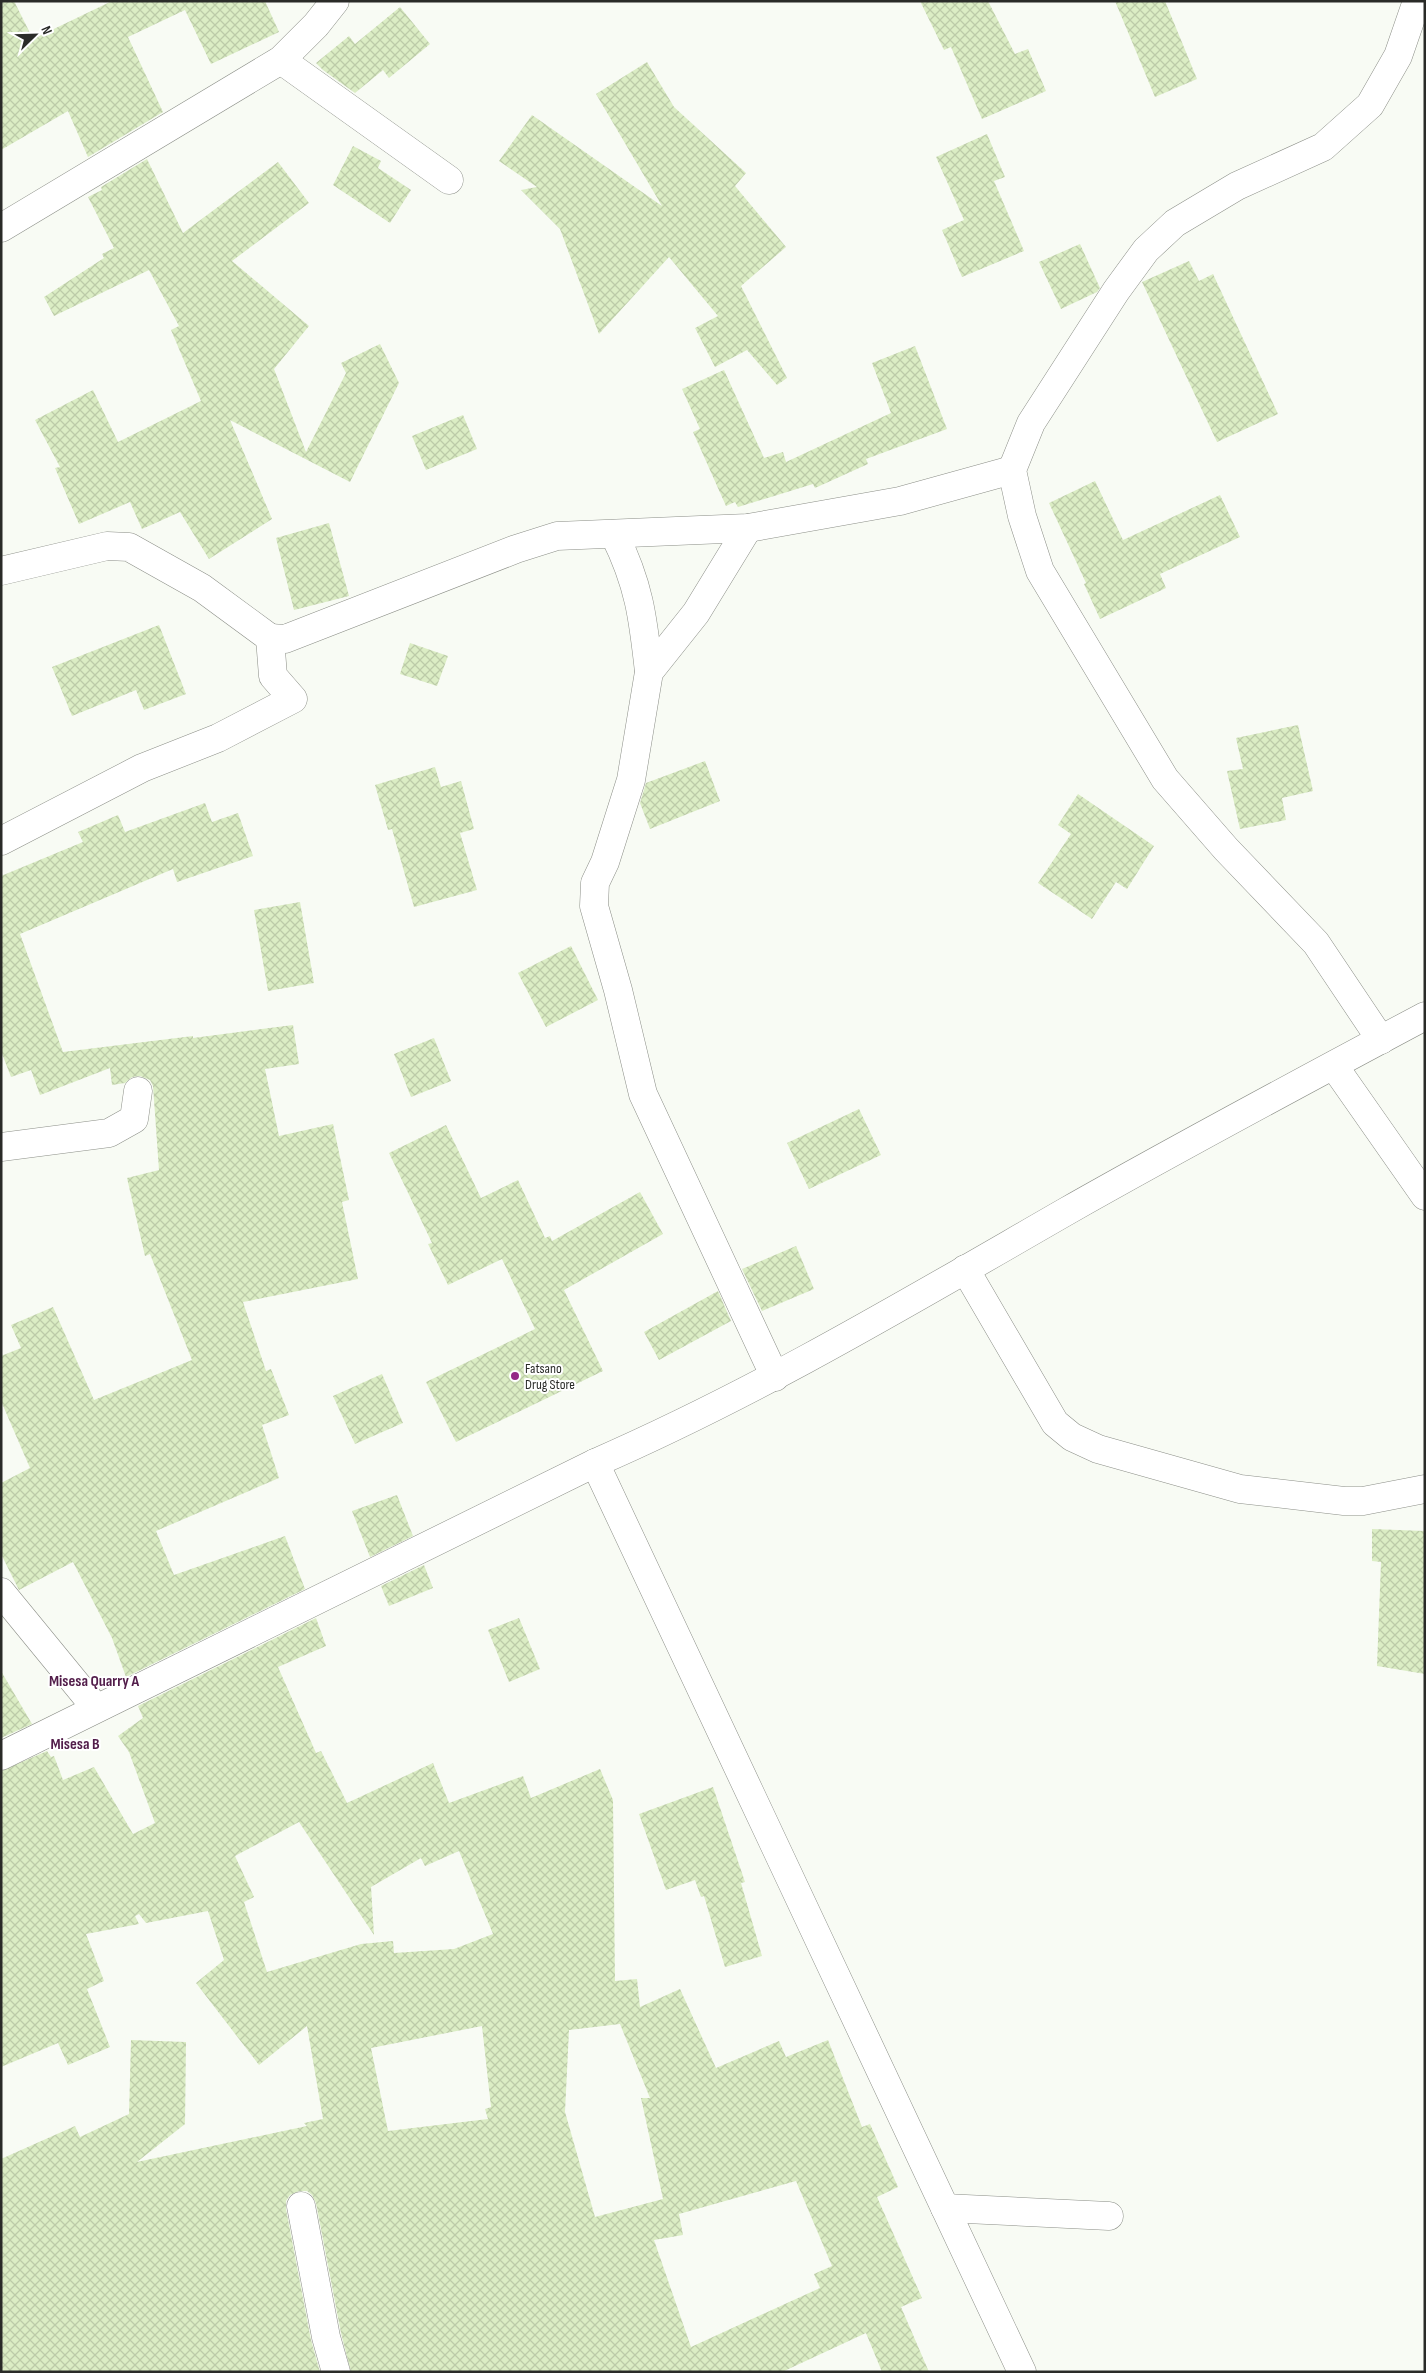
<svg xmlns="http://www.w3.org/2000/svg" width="1426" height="2373" font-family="'Sofia Sans Condensed',sans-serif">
<defs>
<pattern id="building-cross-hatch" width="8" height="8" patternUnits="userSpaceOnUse" patternTransform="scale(1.25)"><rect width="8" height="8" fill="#dbedc4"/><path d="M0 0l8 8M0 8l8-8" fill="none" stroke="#bccba8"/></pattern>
</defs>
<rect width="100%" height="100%" fill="#f8fbf4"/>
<g fill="url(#building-cross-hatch)" fill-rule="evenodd">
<polygon points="1,1 14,1 33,39 112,1 265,1 279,32 211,64 185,10 128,37 163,112 88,157 68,111 1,150"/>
<polygon points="920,1 988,1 1015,54 1028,49 1046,91 982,119 951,47 944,50"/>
<polygon points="1115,1 1165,1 1197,79 1155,97"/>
<polygon points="400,7 430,44 389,78 383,70 355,93 323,70 316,63 349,36 355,44"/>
<polygon points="647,62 674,107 746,173 735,186 786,247 741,286 787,378 777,385 747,350 715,367 695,328 718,316 669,257 599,334 560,229 521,190 537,187 499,161 532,115 662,206 596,94"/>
<polygon points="987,134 1005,177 994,181 1024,251 962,277 942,230 964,220 936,157"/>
<polygon points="353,146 381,161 378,168 411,190 390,223 333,185"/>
<polygon points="147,159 183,233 278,162 309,203 232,261 309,326 274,369 306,452 346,373 341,363 380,344 399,383 350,482 230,420 272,519 209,559 180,512 142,529 130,502 79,524 55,468 60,467 35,420 93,390 118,442 201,401 171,330 179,326 149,270 54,316 44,297 104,258 102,254 114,248 88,197 102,190 101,187"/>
<polygon points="1080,244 1100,288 1097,292 1061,309 1039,262"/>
<polygon points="1189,261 1199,281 1213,274 1278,414 1217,442 1142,282"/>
<polygon points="915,346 947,429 866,459 868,464 815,488 813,484 738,507 735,502 726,506 693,432 700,429 682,389 724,370 764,458 783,452 786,462 891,413 872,363"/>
<polygon points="463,415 477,449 426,470 412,436"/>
<polygon points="1095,481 1123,540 1220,495 1240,537 1160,574 1166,588 1100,619 1084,584 1086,583 1049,503"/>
<polygon points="329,523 349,596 294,610 276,538"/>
<polygon points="159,625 186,694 144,710 136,690 72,716 52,667"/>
<polygon points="410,643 448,656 437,686 400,674"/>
<polygon points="1298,725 1313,791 1282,798 1286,820 1240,829 1227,771 1243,769 1236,738"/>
<polygon points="705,761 720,801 650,829 640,803 646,783"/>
<polygon points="435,767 441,787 461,781 474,829 460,833 477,890 414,907 392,829 388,830 375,785"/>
<polygon points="1078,794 1154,846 1127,889 1116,882 1092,919 1038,883 1071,834 1058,825"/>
<polygon points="205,803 212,822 238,813 253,856 177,882 173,869 20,934 63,1052 193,1036 193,1038 293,1025 299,1064 265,1069 279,1136 333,1124 349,1200 342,1202 358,1279 243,1302 266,1371 271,1369 289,1415 262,1425 279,1478 156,1531 174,1575 285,1536 305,1589 126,1677 112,1638 73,1562 19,1590 1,1554 1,1483 30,1468 1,1401 1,1356 21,1348 11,1325 53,1307 94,1400 192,1360 150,1254 145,1256 127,1178 159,1170 153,1086 150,1080 140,1076 132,1077 125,1083 112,1085 110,1068 40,1095 31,1070 11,1077 1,1051 1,876 83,842 78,832 118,815 125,832"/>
<polygon points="300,902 314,983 268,991 254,910"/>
<polygon points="571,946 598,1000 546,1027 518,973"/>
<polygon points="434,1038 451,1081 411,1097 394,1054"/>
<polygon points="859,1109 881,1155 809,1189 787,1143"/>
<polygon points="446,1125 481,1198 518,1180 545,1238 550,1236 552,1241 640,1192 663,1234 564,1290 603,1371 456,1442 426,1382 535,1329 502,1259 448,1285 428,1244 432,1243 389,1153"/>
<polygon points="796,1246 814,1289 762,1311 742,1269"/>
<polygon points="718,1291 731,1321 659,1360 644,1332"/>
<polygon points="382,1374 403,1423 355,1444 333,1396"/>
<polygon points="397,1495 413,1536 370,1557 352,1511"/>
<polygon points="1372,1529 1425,1531 1425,1674 1377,1666 1381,1562 1372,1561"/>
<polygon points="424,1565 433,1588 389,1606 381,1586"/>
<path d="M316 1618 326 1646 278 1667 316 1753 321 1751 347 1803 433 1763 449 1803 523 1776 531 1798 600 1769 613 1800 615 1981 637 1979 640 2007 680 1989 716 2068 779 2041 786 2057 828 2040 862 2127 870 2124 898 2187 877 2197 922 2298 901 2307 929 2372H882L866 2333 782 2372H351L341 2333 316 2203 312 2195 307 2191H299L290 2195 286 2201V2209L311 2340 320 2372H1V2159L75 2126 80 2137 129 2114 131 2040 186 2042 185 2124 137 2162 307 2126 304 2123 323 2119 307 2026 259 2065 196 1983 224 1960 208 1911 146 1923 139 1914 135 1916 139 1924 86 1934 104 1981 87 1989 110 2047 68 2065 58 2043 1 2067V1771L47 1751 51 1757 54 1756 63 1780 94 1767 133 1834 155 1823 129 1752 118 1736 143 1718 138 1706ZM299 1822 374 1935 371 1887 421 1858 425 1866 459 1851 493 1934 454 1949 394 1953 393 1941 361 1944 267 1972 244 1902 254 1897 235 1856ZM620 2024 650 2098H641L663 2199 595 2217 565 2112 569 2030ZM482 2026 491 2107 485 2109 488 2119 388 2131 371 2048ZM796 2181 832 2266 814 2274 820 2288 691 2347 654 2240 683 2235 679 2214Z"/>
<polygon points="519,1618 540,1669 509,1682 488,1630"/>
<polygon points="1,1671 32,1724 1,1738"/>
<polygon points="713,1787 745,1882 741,1883 762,1956 725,1967 704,1896 701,1897 695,1880 666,1890 639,1814"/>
</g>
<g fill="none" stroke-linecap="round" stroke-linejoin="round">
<defs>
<g id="minor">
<polyline points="281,60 449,180"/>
<polyline points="1,228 281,60 316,25 335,1"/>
<polyline points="748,528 696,613 649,672 631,780 605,862 595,883 594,906 618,990 643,1094 775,1377"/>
<path d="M614 534C639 584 643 617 649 672"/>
<polyline points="1,571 107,546 129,547 202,588 270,638"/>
<polyline points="1,841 142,768 218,738 293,699 273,676 270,638 285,639 516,549 557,536 748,528 900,501 1012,470"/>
<polyline points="1381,1040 1316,943 1226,849 1165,779 1040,571 1022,516 1012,470 1031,423 1116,291 1146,250 1175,223 1237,186 1323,147 1370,105 1398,56 1417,1"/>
<polyline points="1334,1066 1425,1196"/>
<polyline points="1,1147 109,1133 134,1119 138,1091"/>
<polyline points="965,1269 1055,1423 1072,1437 1098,1449 1240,1489 1344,1501 1363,1501 1425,1489"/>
<polyline points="595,1463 1022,2372"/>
<polyline points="1,1592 96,1708"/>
<path d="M1 1756 595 1463C760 1391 912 1300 1067 1211 1185 1144 1305 1080 1425 1016"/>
<polyline points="301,2206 326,2337 336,2372"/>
<polyline points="945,2208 1109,2216"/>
</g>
</defs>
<use href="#minor" stroke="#8c8f88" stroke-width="29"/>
<use href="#minor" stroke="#fff" stroke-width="28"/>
</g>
<circle fill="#952787" stroke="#fff" stroke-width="2" cx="515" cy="1376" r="5"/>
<g text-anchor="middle" stroke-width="4" stroke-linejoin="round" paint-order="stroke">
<g font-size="14" fill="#2a2b28" stroke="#fff" text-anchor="start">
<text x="525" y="1373">Fatsano<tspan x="525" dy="16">Drug Store</tspan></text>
</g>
<g font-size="16" font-weight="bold" fill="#521d4a" stroke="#fff">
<text x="94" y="1686">Misesa Quarry A</text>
<text x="75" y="1749">Misesa B</text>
</g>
</g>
<rect width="1426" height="2373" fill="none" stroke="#2a2b28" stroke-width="5"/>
<g transform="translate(35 35) rotate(67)" stroke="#ffffff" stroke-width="4" paint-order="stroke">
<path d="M0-4L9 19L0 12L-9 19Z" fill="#2a2b28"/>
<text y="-8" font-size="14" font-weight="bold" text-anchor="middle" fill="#2a2b28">N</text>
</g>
</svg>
